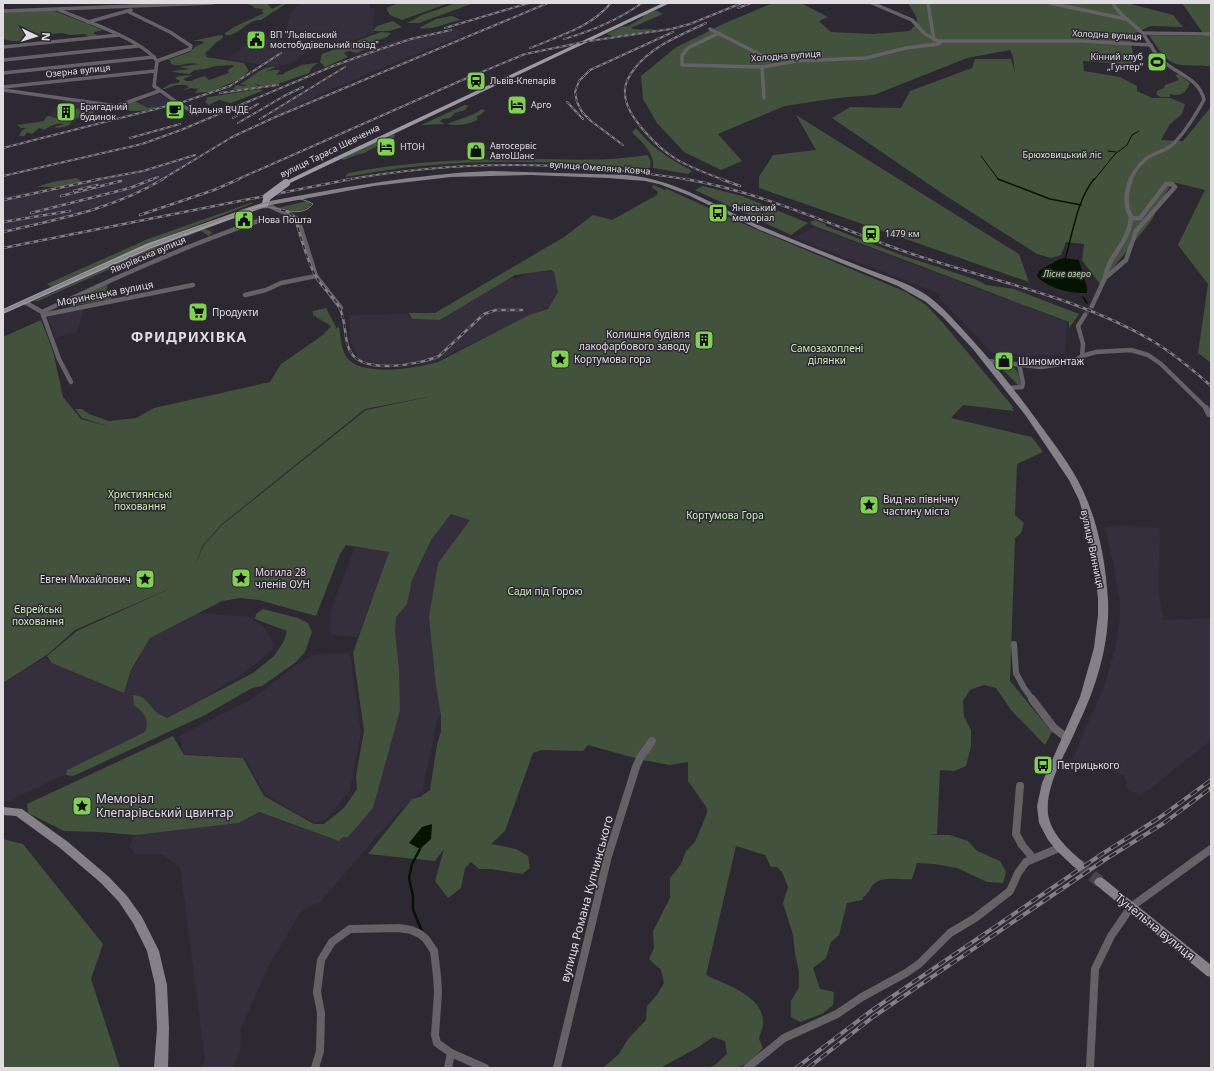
<svg xmlns="http://www.w3.org/2000/svg" width="1214" height="1071" font-family="'Noto Sans',sans-serif">
<rect width="100%" height="100%" fill="#2d2932"/>
<g fill="#352e3d">
<polygon points="299,3 369,3 369,8 374,8 373,33 341,45 285,39 290,14"/>
<polygon points="453,28 466,33 327,91 276,116 270,114 349,67 338,63 389,42"/>
<polygon points="257,37 314,45 297,60 279,67 227,59"/>
<polygon points="159,94 173,103 152,109 138,102"/>
<polygon points="66,101 116,107 74,121 48,117 56,107"/>
<polygon points="186,158 193,160 154,184 129,197 102,206 81,210 82,212 72,214 71,213 68,217 3,231 3,196 141,171 169,164"/>
<polygon points="814,227 1008,300 1011,298 1029,306 1028,307 1067,322 1065,354 1034,356 993,353 939,298 941,294 795,238"/>
<polygon points="551,271 583,286 574,299 529,315 434,362 387,365 360,360 350,342 349,315 408,314 411,320 440,320 511,277 517,279 528,273"/>
<polygon points="85,307 77,332 56,338 47,317 51,315"/>
<polygon points="450,513 474,519 448,714 440,715 438,718 422,792 400,810 320,902 302,910 269,965 241,1028 240,1052 232,1068 202,1068 205,1058 180,867 161,854 136,854 129,846 136,835 239,823 259,813 339,841 371,804 387,612 413,559"/>
<polygon points="1122,526 1160,528 1158,591 1164,620 1211,618 1211,740 1141,796 1128,789 1124,775 1073,760 1077,747 1103,690 1116,646 1120,618 1120,604 1114,567 1105,527"/>
<polygon points="355,547 389,552 358,637 331,635 330,612"/>
<polygon points="199,613 249,617 265,628 275,647 247,671 189,707 150,725 156,733 3,803 3,684 44,658 116,685 124,694 132,670 150,636"/>
<polygon points="350,653 361,733 350,790 327,819 314,823 266,795 244,758 184,754 179,736 252,699 299,663 314,655"/>
</g>
<g fill="#43523c" fill-rule="evenodd">
<path d="M245 3H267L272 9 284 3H287L261 20C246 19 239 37 225 35V33L234 27 264 13 262 12 263 9 254 8 253 6Z"/>
<polygon points="399,3 449,3 402,20 390,15 386,8"/>
<polygon points="456,3 474,3 419,23 407,23 422,15"/>
<polygon points="773,3 801,3 828,17 819,21 831,32 873,34 910,31 916,24 917,18 908,3 1127,3 1173,15 1183,27 1150,26 1130,36 1135,65 1083,61 1084,71 1120,77 1137,86 1137,91 1152,98 1170,98 1185,104 1182,114 1170,124 1161,140 1183,141 1211,107 1211,363 1198,353 1208,284 1178,245 1205,190 1172,182 1151,221 1100,284 1082,260 1084,244 1066,242 1061,255 1051,258 1037,254 943,194 832,118 850,107 901,108 910,91 972,68 975,59 1011,59 1015,73 1013,57 1010,50 967,58 874,95 837,98 785,106 718,134 742,161 721,170 684,152 657,123 643,99 641,76 675,48 723,24"/>
<path d="M1182 3H1211V66C1172 65 1171 69 1149 35L1205 36Z"/>
<path d="M52 10 103 30 94 32V34L98 35 90 38 85 34 70 35 62 33 21 37 26 39C19 43 9 41 3 39V12Z"/>
<path d="M655 10 663 14 631 28C640 31 648 28 657 30 647 33 615 40 607 34L621 27 628 26 642 18 646 14Z"/>
<path d="M452 16 461 20C447 22 433 31 419 28L436 19Z"/>
<polygon points="393,21 402,27 390,31 373,31 377,26"/>
<polygon points="381,32 391,33 387,37 368,44 374,46 356,53 349,51 344,53 348,57 325,67 320,62 322,54"/>
<path d="M221 35 223 36V38C214 42 212 49 205 53L207 55 206 57 244 63 249 71 241 78 231 83 209 92 195 93 198 89 191 88 182 91 189 87 186 85H176L165 89H162L170 84 178 83 180 81 175 78 179 76 193 75 183 79 186 81H192L195 79 205 76 209 80 229 73 228 70 234 66 232 65 215 66 205 69 195 70 189 74 174 72 173 71 190 69 179 67 198 64C188 61 180 68 171 64L170 60H167L190 52 196 46 204 43 202 41H192Z"/>
<path d="M315 63H318L312 67 309 73 272 86 264 87 254 83 261 88 237 90 232 89 237 85 245 86 246 85 240 84C250 79 264 64 276 67L265 72 273 70H280L276 75 285 74 284 73 286 72 302 65Z"/>
<path d="M1179 74 1190 83C1186 93 1180 97 1170 94V97H1160L1157 95V91L1164 88 1165 85 1179 80 1175 75Z"/>
<polygon points="259,89 262,90 262,91 231,103 219,100 209,105 205,102 207,100 206,98 209,97"/>
<path d="M135 101 148 108 157 106C150 112 126 112 118 109Z"/>
<polygon points="465,105 468,106 465,110 455,113 450,118 442,119 440,121 445,124 421,125"/>
<polygon points="78,108 95,111 93,113 95,114 73,119 63,118"/>
<path d="M482 109 485 111 477 117V120C468 125 456 126 447 124L474 114Z"/>
<polygon points="796,115 1019,254 1029,282 759,188 759,177 773,155 816,150"/>
<path d="M48 116 72 122 68 126 56 128 55 127 64 124C56 122 51 126 44 130L39 128 32 134 27 132 25 136H19L22 130 27 128H21L17 125 44 121 46 117Z"/>
<path d="M636 128C653 149 669 158 692 171L688 174 653 168C655 152 641 142 632 132Z"/>
<polygon points="392,134 395,135 393,140 383,143 364,153 356,155 344,160 341,159"/>
<path d="M647 155 651 161 649 170C577 162 505 159 433 165 403 167 374 172 345 177L348 173C405 162 464 159 523 159 564 159 607 162 647 155Z"/>
<polygon points="77,178 82,182 58,187 37,187 52,182"/>
<path d="M653 185 665 190 667 189 753 228 906 292 926 305 943 323 1014 408H1012L1014 411 963 405 951 418 1032 437 1043 452 1017 464 1015 515 1024 523 1021 533 1015 538 1010 681 1052 732 1045 745 1011 710 996 688 984 685 970 690 963 701 964 717 971 730V746L966 766 954 771 940 770 937 834 929 835H950L968 841 977 851 1000 861 1006 872 1003 883 987 882 957 868 934 864 917 863 912 879C900 880 885 876 875 883 869 888 870 893 863 897L862 900 847 903 839 935 831 942 826 958 813 968 820 989 834 992 833 1005 822 1014 800 1022 791 1017V1001L799 987V972L795 953 793 935 783 903 788 887 782 872 777 867H771L765 855 736 846 706 975C726 985 762 995 763 1021 764 1026 760 1034 759 1039L763 1048C742 1071 739 1068 708 1068L715 1065 727 1054 725 1041 713 1037 697 1048 660 1068H603L619 1054 628 1039 646 1020 647 1006 657 995 664 983 661 970 649 959 654 948 653 931 670 898V878L681 864 686 851 695 842 707 813V808L688 781V762L670 765 642 760 588 745 583 751 542 750 533 753 505 831 491 844 516 849 528 856 530 868 522 874 491 869H479L471 862 465 868 461 888 448 898 435 881 444 849 435 861 368 854 412 799 420 797 430 790 437 745 441 731V715L436 686 429 617 438 563 470 520 451 514 431 540 412 580 407 604 396 617 395 632 399 669 400 710 373 808 348 837H343L339 841 259 812 239 823 136 835 99 832 64 831 28 813 27 804 173 736 184 755 243 758 264 796 314 824H324L344 808 357 789 356 776 364 731 353 653 389 552 346 545 340 554 316 616 259 600 241 598 222 601 150 638 131 670 124 693 52 663 47 656 77 631 178 585 75 630 48 654 3 683V337L41 320 53 351 63 397 81 419 110 427 82 418 75 409H82L89 414 109 421 136 418 154 408 270 382 281 364 323 335 331 326 313 315V311L326 308 336 327 335 329 339 327C341 337 341 351 348 359 364 377 417 368 438 362L529 315 548 309 558 292 554 272 551 270 515 275 440 320 412 319 409 313H435L564 237 593 215 612 220 657 195 658 192 652 187ZM438 395 366 410 222 525 204 545 194 567 203 545 222 524 365 409Z"/>
<polygon points="703,186 742,196 808,223 791,235 695,190"/>
<polygon points="307,201 311,204 309,207 299,212 278,208"/>
<polygon points="253,202 251,204 153,242 51,287 47,284 148,239"/>
<polygon points="815,220 825,224 826,226 901,255 977,280 986,285 1014,289 1079,314 1069,328 1069,322 812,225 810,222"/>
<polygon points="203,228 212,232 209,236 201,231 156,248 157,256 146,253 38,301 34,301 158,245"/>
<polygon points="108,284 106,292 112,299 70,306 77,303 74,299"/>
<path d="M1002 365C1017 365 1018 371 1021 385L1019 386 1001 368Z"/>
<path d="M263 609 298 618 308 623 312 632 305 652 296 662 262 686 252 688 205 715 80 773 73 776 66 775 67 770 145 732C150 718 144 713 134 705L133 695C144 695 149 704 155 711 158 714 163 716 167 718L253 673 274 656 284 641 287 631 255 619 256 614Z"/>
<polygon points="3,839 23,844 103,944 91,979 120,1068 3,1068"/>
</g>
<g fill="#051400">
<path d="M1063 258 1079 260 1087 288V293C1071 294 1047 288 1037 276L1039 271 1056 261Z"/>
<polygon points="432,824 431,839 420,849 409,843 422,827"/>
</g>
<g fill="none" stroke-linecap="round" stroke-linejoin="round">
<g stroke="#051400" stroke-width="1">
<polyline points="1108,151 1116,152"/>
<polyline points="981,156 999,180"/>
<polyline points="1094,180 1115,154 1127,145 1132,135 1139,131"/>
</g>
<g stroke="#051400" stroke-width="1.5">
<polyline points="998,179 1050,199 1081,205"/>
<path d="M1065 259C1073 233 1077 200 1094 179"/>
<polyline points="1083,297 1087,303"/>
</g>
<polyline stroke="#051400" stroke-width="2.5" points="420,849 412,864 409,878 413,896 413,910 422,931"/>
<polyline stroke="#48444c" stroke-width="4.5" stroke-dasharray="4.5 2.5" stroke-linecap="butt" points="1085,315 1092,306"/>
<polyline stroke="#48444c" stroke-width="12" stroke-dasharray="12 6" stroke-linecap="butt" points="1078,864 1100,882"/>
<g stroke="#646267" stroke-width="3.5">
<polyline points="872,3 912,20 925,34 938,41 1082,41 1151,45"/>
<polyline points="928,3 934,40"/>
<polyline points="1050,3 1126,19"/>
<path d="M1113 3C1119 16 1134 23 1143 34 1150 43 1154 54 1163 61 1178 75 1199 78 1204 100 1195 116 1185 133 1172 145 1166 150 1159 152 1152 155 1142 160 1135 170 1130 180"/>
<path d="M59 10C85 21 141 39 157 61L154 86 179 104 197 114"/>
<polyline points="3,11 212,3"/>
<polyline points="127,11 170,32 191,46 190,49 157,61"/>
<polyline points="88,22 131,10"/>
<polyline points="710,29 761,55"/>
<polyline points="719,33 688,48 682,55 682,65 762,67 797,61 866,58 906,48 938,44 942,41"/>
<polyline points="1142,33 1211,34"/>
<polyline points="3,47 119,35"/>
<polyline points="3,60 138,46"/>
<polyline points="762,67 764,98"/>
<polyline points="3,73 154,57"/>
<polyline points="3,87 155,71"/>
<polyline points="3,90 117,106 159,91"/>
</g>
<g stroke="#646267" stroke-width="4.5">
<polyline points="265,204 298,219 316,276 341,308"/>
<path d="M1105 277C1109 254 1129 244 1131 217"/>
<polyline points="245,295 266,290 281,283 316,276"/>
<polyline points="25,302 42,312 59,359 71,382"/>
<path d="M1092 306 1105 278 1126 260 1136 231 1175 187 1172 184H1166L1140 218H1132C1124 207 1126 191 1131 179"/>
<path d="M42 312C115 278 187 245 264 219"/>
<polyline points="43,315 193,285"/>
<polyline points="1082,356 1083,344 1078,326 1085,315"/>
<polyline points="988,361 1041,367 1073,362 1082,356 1096,352 1131,350 1148,355 1161,364 1207,409"/>
<polyline points="1009,388 1022,387 1023,383 1019,364"/>
</g>
<g stroke="#646267" stroke-width="6">
<polyline points="1206,408 1209,414"/>
<polyline points="1014,644 1016,673 1024,688 1033,700"/>
</g>
<g stroke="#646267" stroke-width="8">
<polyline points="1032,699 1054,728 1067,738"/>
<polyline points="1020,786 1016,834 1022,845 1033,858"/>
<polyline points="451,1053 485,1068"/>
<polyline points="315,1068 320,1051 321,1013 317,992 321,960 332,942 350,929 399,928 411,930 420,934 426,939 434,951 437,976 438,993 435,1035 437,1043 451,1053 448,1068"/>
<polyline points="557,1068 608,856 636,767 640,758 652,741"/>
<polyline points="747,1068 784,1038 837,1014 862,997 906,973 919,964 950,933 975,918 1010,891 1018,873 1026,862 1059,848"/>
<polyline points="1090,1068 1095,969 1111,936 1131,907 1211,849"/>
</g>
<g fill="#848189" fill-rule="evenodd">
<path d="M491 171 627 175C679 180 716 207 763 227 796 241 829 254 862 267 883 275 906 282 925 294 940 304 952 318 964 331 993 362 1019 395 1044 430 1060 452 1077 474 1087 500 1100 531 1106 567 1108 600 1110 644 1096 688 1077 727 1066 754 1045 784 1048 814 1051 834 1068 849 1082 861L1084 864 1082 867 1078 869 1074 867 1057 851 1048 840 1039 823 1037 806 1042 783 1080 697 1094 648 1098 615V599L1094 561 1086 524 1079 500 1069 480 1026 416 973 349 943 317 926 302 898 286 760 230 688 195 659 184 645 181 608 178 531 175 451 177 374 186 265 206 262 204 265 202C340 188 414 174 491 171Z"/>
<polygon points="3,807 22,809 68,842 109,877 127,896 142,917 159,951 167,985 169,1028 168,1068 154,1068 157,1028 155,985 147,951 133,923 119,902 101,883 60,848 16,816 3,815"/>
<polygon points="1100,877 1104,879 1211,965 1211,977 1207,976 1096,885 1094,882 1096,879"/>
</g>
<g fill="#9d99a3" fill-rule="evenodd">
<polygon points="663,3 670,3 288,184 284,184 282,183 323,163"/>
<polygon points="264,195 267,195 271,197 268,206 152,248 3,314 3,309 146,244 262,203"/>
</g>
<path stroke="#827f86" stroke-width="1" d="M3 311C71 280 138 248 209 223 234 213 260 202 287 199 296 198 305 199 313 204 302 217 288 210 274 208 265 207 256 208 247 211 163 238 83 276 3 312"/>
<defs>
<g id="rail-far2">
<polyline points="738,8 751,3"/>
<path d="M706 23C681 35 652 46 635 68 629 75 624 85 625 93 625 116 658 148 676 159 691 168 708 174 724 180"/>
<polyline points="445,28 529,3"/>
<path d="M564 39C592 31 618 20 642 3"/>
<path d="M530 48C559 36 590 28 611 3"/>
<polyline points="220,93 278,85"/>
<polyline points="567,102 583,119"/>
<polyline points="233,118 258,104"/>
<polyline points="260,119 345,67"/>
<polyline points="238,123 284,96 303,87"/>
<polyline points="130,138 180,124"/>
<polyline points="623,145 591,121 582,112 577,102 575,92 579,81 590,70 673,32"/>
<polyline points="3,148 183,102 230,86 281,53"/>
<polyline points="3,176 142,144 181,130 333,66 372,52 411,39 451,30"/>
<polyline points="94,180 143,171 195,155"/>
<polyline points="150,180 158,177"/>
<polyline points="161,180 232,137 273,118 548,3"/>
<polyline points="236,180 460,81 525,54 589,41 671,29 690,24 742,3"/>
<path d="M345 180C460 159 577 161 691 180"/>
</g>
<g id="rail-far1">
<path d="M685 179C762 192 833 226 906 252 988 280 1076 296 1151 340 1173 353 1192 369 1211 386"/>
<polyline points="721,179 740,186"/>
<polyline points="74,191 97,185"/>
<polyline points="61,196 121,181"/>
<polyline points="3,200 100,179"/>
<path d="M281 210 289 212 295 218C301 236 307 263 317 278 323 289 334 296 339 307 347 321 343 338 350 351 362 375 419 365 439 356L484 314 496 310H522"/>
<polyline points="31,213 130,188 153,179"/>
<polyline points="140,215 214,190 239,179"/>
<polyline points="3,222 70,211"/>
<path d="M3 232C58 219 114 209 163 179"/>
<polyline points="3,248 351,179"/>
</g>
<g id="rail">
<polyline points="796,1068 871,1011 1102,854 1159,818 1211,780"/>
<polyline points="808,1068 873,1017 1106,859 1164,823 1211,788"/>
</g>
</defs>
<use href="#rail-far2" stroke="#827f86" stroke-width="2"/>
<use href="#rail-far1" stroke="#827f86" stroke-width="2.5"/>
<use href="#rail" stroke="#827f86" stroke-width="4"/>
<use href="#rail-far2" stroke="#2d2932" stroke-width="1" stroke-dasharray="3.5" stroke-linecap="butt"/>
<use href="#rail-far1" stroke="#2d2932" stroke-width="1.5" stroke-dasharray="4.5" stroke-linecap="butt"/>
<use href="#rail" stroke="#2d2932" stroke-width="2.5" stroke-dasharray="8" stroke-linecap="butt"/>
<polyline stroke="#9d99a3" stroke-width="8" points="267,197 286,183"/>
</g>
<defs>
<symbol id="civic-square" viewBox="-11 -11 22 22"><rect x="-9" y="-9" width="18" height="18" rx="4" fill="#81d051" stroke="#2d2932"/><path d="M-.6-6.5H3V-4.5H.6V-3L4-1V1h2V6H-6V1h2V-1L-.6-3ZM-1.2 2.5V6h2.4V2.5Z" fill="#111"/></symbol>
<symbol id="stadium-square" viewBox="-11 -11 22 22"><rect x="-9" y="-9" width="18" height="18" rx="4" fill="#81d051" stroke="#2d2932"/><path d="M0-5a6.5 5 0 1 0 0 10a6.5 5 0 1 0 0-10ZM-3.5-1.8h7v3.6h-7Z" fill="#111"/></symbol>
<symbol id="station-square" viewBox="-11 -11 22 22"><rect x="-9" y="-9" width="18" height="18" rx="4" fill="#81d051" stroke="#2d2932"/><path d="M-3-6H3Q5-6 5-4V2Q5 4 3 4L4.5 6H3L1.5 4h-3L-3 6H-4.5L-3 4Q-5 4-5 2V-4Q-5-6-3-6ZM-3.5-4v3h7v-3ZM-3.5 1v1.5H-2V1ZM2 1v1.5H3.5V1Z" fill="#111"/></symbol>
<symbol id="hotel-square" viewBox="-11 -11 22 22"><rect x="-9" y="-9" width="18" height="18" rx="4" fill="#81d051" stroke="#2d2932"/><path d="M-6-4.5h1.5V1H6V5H4.5V3h-9V5H-6ZM-4 0a1.8 1.8 0 1 1 3.6 0ZM.5 0V-2.5h3Q6-2.5 6 0Z" fill="#111"/></symbol>
<symbol id="cafe-square" viewBox="-11 -11 22 22"><rect x="-9" y="-9" width="18" height="18" rx="4" fill="#81d051" stroke="#2d2932"/><path d="M-5.5-4.5H6V0H3Q3 3.5 0 3.5H-2.5Q-5.5 3.5-5.5 0ZM3-3.2v2h1.7v-2ZM-6 4.5H4V6H-6Z" fill="#111"/></symbol>
<symbol id="building-square" viewBox="-11 -11 22 22"><rect x="-9" y="-9" width="18" height="18" rx="4" fill="#81d051" stroke="#2d2932"/><path d="M-4-6H4V6H1V3H-1V6H-4ZM-2.5-4.3h1.7v1.8h-1.7ZM.8-4.3h1.7v1.8H.8ZM-2.5-1h1.7V.8h-1.7ZM.8-1h1.7V.8H.8Z" fill="#111"/></symbol>
<symbol id="shop-square" viewBox="-11 -11 22 22"><rect x="-9" y="-9" width="18" height="18" rx="4" fill="#81d051" stroke="#2d2932"/><path d="M-5-2.5h2.3a2.7 3.5 0 0 1 5.4 0H5L5.5 6h-11ZM-1.5-2.5h3a1.5 2.3 0 0 0-3 0Z" fill="#111"/></symbol>
<symbol id="bus-square" viewBox="-11 -11 22 22"><rect x="-9" y="-9" width="18" height="18" rx="4" fill="#81d051" stroke="#2d2932"/><path d="M-5-6H5V4H4V6H2V4H-2V6H-4V4H-5ZM-3.5-4V0h7V-4ZM-3.5 1.2v1.5H-2V1.2ZM2 1.2v1.5H3.5V1.2Z" fill="#111"/></symbol>
<symbol id="supermarket-square" viewBox="-11 -11 22 22"><rect x="-9" y="-9" width="18" height="18" rx="4" fill="#81d051" stroke="#2d2932"/><path d="M-6-5.5h2.5l.6 2H6L4.5 2H-2.5L-4.4-4H-6ZM-1.5 3.2a1.3 1.3 0 1 0 .1 0ZM3 3.2a1.3 1.3 0 1 0 .1 0Z" fill="#111"/></symbol>
<symbol id="sight-square" viewBox="-11 -11 22 22"><rect x="-9" y="-9" width="18" height="18" rx="4" fill="#81d051" stroke="#2d2932"/><path d="M0-6L1.8-2.2L6-1.7L2.9 1.2L3.7 5.4L0 3.3L-3.7 5.4L-2.9 1.2L-6-1.7L-1.8-2.2Z" fill="#111"/></symbol>
</defs>
<g fill-rule="evenodd">
<use href="#civic-square" x="245" y="29" width="22" height="22"/>
<use href="#stadium-square" x="1146" y="51" width="22" height="22"/>
<use href="#station-square" x="465" y="70" width="22" height="22"/>
<use href="#hotel-square" x="506" y="94" width="22" height="22"/>
<use href="#cafe-square" x="164" y="99" width="22" height="22"/>
<use href="#building-square" x="55" y="101" width="22" height="22"/>
<use href="#hotel-square" x="375" y="136" width="22" height="22"/>
<use href="#shop-square" x="465" y="140" width="22" height="22"/>
<use href="#bus-square" x="707" y="202" width="22" height="22"/>
<use href="#civic-square" x="233" y="209" width="22" height="22"/>
<use href="#station-square" x="860" y="223" width="22" height="22"/>
<use href="#supermarket-square" x="187" y="301" width="22" height="22"/>
<use href="#building-square" x="693" y="329" width="22" height="22"/>
<use href="#sight-square" x="549" y="348" width="22" height="22"/>
<use href="#shop-square" x="993" y="350" width="22" height="22"/>
<use href="#sight-square" x="858" y="494" width="22" height="22"/>
<use href="#sight-square" x="230" y="567" width="22" height="22"/>
<use href="#sight-square" x="134" y="568" width="22" height="22"/>
<use href="#bus-square" x="1032" y="754" width="22" height="22"/>
<use href="#sight-square" x="71" y="795" width="22" height="22"/>
</g>
<g text-anchor="middle" stroke-width="3" stroke-linejoin="round" paint-order="stroke">
<g font-size="9" fill="#dfdce2" stroke="#2d2932" text-anchor="start">
<text x="270" y="38">ВП "Львівський<tspan x="270" dy="10">мостобудівельний поїзд"</tspan></text>
<text x="1143" y="60" text-anchor="end">Кінний клуб<tspan x="1143" dy="10">„Гунтер“</tspan></text>
<text x="490" y="84">Львів-Клепарів</text>
<text x="531" y="108">Арго</text>
<text x="80" y="110">Бригадний<tspan x="80" dy="10">будинок</tspan></text>
<text x="189" y="113">Їдальня ВЧДЕ</text>
<text x="490" y="149">Автосервіс<tspan x="490" dy="10">АвтоШанс</tspan></text>
<text x="400" y="150">НТОН</text>
<text x="732" y="211">Янівський<tspan x="732" dy="10">меморіал</tspan></text>
<text x="258" y="223">Нова Пошта</text>
<text x="885" y="237">1479 км</text>
</g>
<g font-size="9" fill="#dfdce2" stroke="#2d2932">
<text transform="translate(1107 35) rotate(3)" y="3">Холодна вулиця</text>
<text transform="translate(786 56) rotate(-4)" y="3">Холодна вулиця</text>
<text transform="translate(78 71) rotate(-6)" y="3">Озерна вулиця</text>
<text transform="translate(330 151) rotate(-26)" y="3">вулиця Тараса Шевченка</text>
<text transform="translate(600 168) rotate(4)" y="3">вулиця Омеляна Ковча</text>
<text transform="translate(148 255) rotate(-23)" y="3">Яворівська вулиця</text>
</g>
<g font-size="9" fill="#c7eab5" stroke="#2d2932">
<text x="1062" y="158">Брюховицький ліс</text>
</g>
<g font-size="9" font-style="italic" fill="#b6d8a5" stroke="#2d2932">
<text x="1067" y="277">Лісне озеро</text>
</g>
<g font-size="10" fill="#dfdce2" stroke="#2d2932">
<text transform="translate(105 293) rotate(-11)" y="4">Моринецька вулиця</text>
<text transform="translate(1093 549) rotate(78)" y="4">вулиця Винниця</text>
</g>
<g font-size="10" fill="#dfdce2" stroke="#2d2932" text-anchor="start">
<text x="212" y="316">Продукти</text>
<text x="690" y="338" text-anchor="end">Колишня будівля<tspan x="690" dy="12">лакофарбового заводу</tspan></text>
<text x="574" y="363">Кортумова гора</text>
<text x="1018" y="365">Шиномонтаж</text>
<text x="883" y="503">Вид на північну<tspan x="883" dy="12">частину міста</tspan></text>
<text x="255" y="576">Могила 28<tspan x="255" dy="12">членів ОУН</tspan></text>
<text x="131" y="583" text-anchor="end">Евген Михайлович</text>
<text x="1057" y="769">Петрицького</text>
</g>
<g font-size="10" fill="#c7eab5" stroke="#2d2932">
<text x="827" y="352">Самозахоплені<tspan x="827" dy="12">ділянки</tspan></text>
<text x="140" y="498">Християнські<tspan x="140" dy="12">поховання</tspan></text>
<text x="725" y="519">Кортумова Гора</text>
<text x="545" y="595">Сади під Горою</text>
<text x="38" y="613">Єврейські<tspan x="38" dy="12">поховання</tspan></text>
</g>
<g font-size="12" fill="#dfdce2" stroke="#2d2932" text-anchor="start">
<text x="96" y="803">Меморіал<tspan x="96" dy="14">Клепарівський цвинтар</tspan></text>
</g>
<g font-size="12" fill="#dfdce2" stroke="#2d2932">
<text transform="translate(587 899) rotate(-75)" y="4">вулиця Романа Купчинського</text>
<text transform="translate(1155 927) rotate(39)" y="4">Тунельна вулиця</text>
</g>
<g font-size="14" font-weight="bold" letter-spacing="1" fill="#dfdce2" stroke="#2d2932">
<text x="189" y="342">ФРИДРИХІВКА</text>
</g>
</g>
<rect width="1214" height="1071" fill="none" stroke="#dfdce2" stroke-width="8"/>
<g transform="translate(36 36) rotate(94)" stroke="#2d2932" stroke-width="3" paint-order="stroke">
<path d="M0-3L7 15L0 10L-7 15Z" fill="#dfdce2"/>
<text y="-6" font-size="11" font-weight="bold" text-anchor="middle" fill="#dfdce2">N</text>
</g>
</svg>
